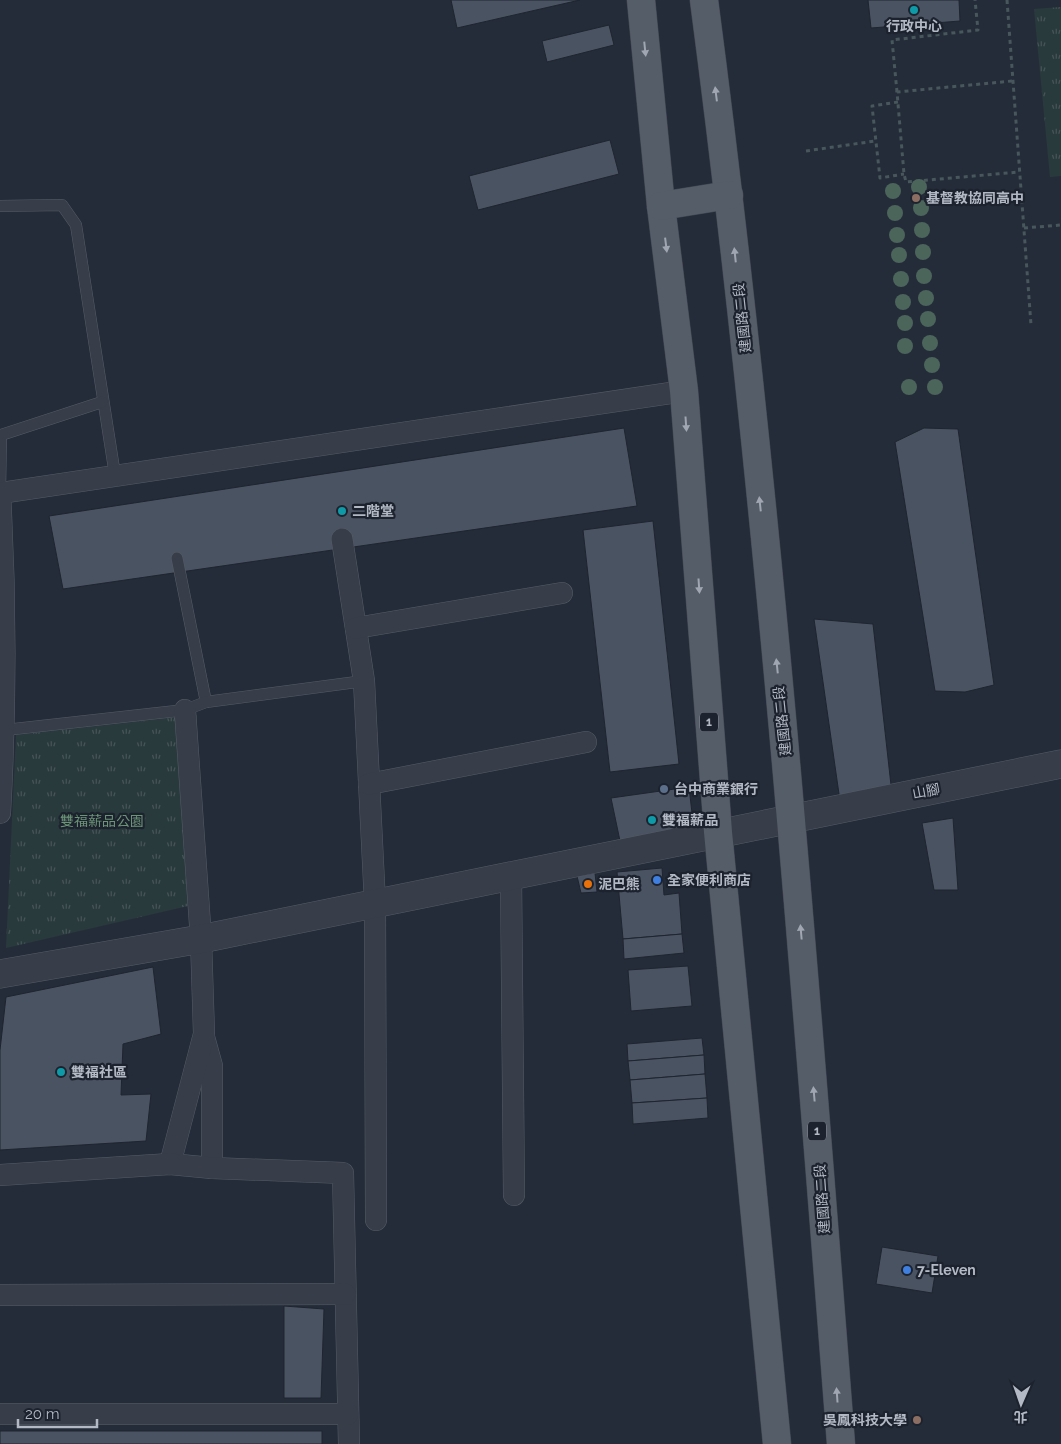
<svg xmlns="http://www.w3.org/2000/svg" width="1061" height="1444" font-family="Raleway,'Noto Sans TC',sans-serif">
<defs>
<pattern id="grass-tufts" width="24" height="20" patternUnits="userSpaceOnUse" patternTransform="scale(1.25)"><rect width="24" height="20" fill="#293a3c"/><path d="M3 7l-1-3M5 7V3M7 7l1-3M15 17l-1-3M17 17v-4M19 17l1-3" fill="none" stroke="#465457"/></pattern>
</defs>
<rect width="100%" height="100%" fill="#242c39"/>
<g fill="url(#grass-tufts)">
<polygon points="1061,7 1061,176 1050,177 1034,9"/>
<polygon points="197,715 188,906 6,948 16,735"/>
</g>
<g fill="#4a5362" stroke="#1f2530">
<polygon points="451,0 580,0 457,28"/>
<polygon points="868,0 959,0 960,21 871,28"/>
<polygon points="609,25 614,45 547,62 542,41"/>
<polygon points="610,140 619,174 478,210 469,176"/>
<polygon points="624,428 637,506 63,589 49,516"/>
<polygon points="924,428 958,429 994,685 965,692 935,691 895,442"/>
<polygon points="653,521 679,764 610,772 583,530"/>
<polygon points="814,619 873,624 892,794 840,801"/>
<polygon points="689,787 692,813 686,827 620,841 611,798"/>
<polygon points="953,818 958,890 934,890 922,823"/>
<polygon points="662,868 664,895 679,893 682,934 623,939 617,872"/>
<polygon points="595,873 597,892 581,893 577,876"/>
<polygon points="682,934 684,953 624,959 623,939"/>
<polygon points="688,966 692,1006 631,1011 628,970"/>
<polygon points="153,967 161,1034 123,1044 121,1095 151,1094 146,1141 0,1150 0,1050 6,997"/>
<polygon points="702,1038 704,1055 628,1061 627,1044"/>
<polygon points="704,1055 705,1074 630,1080 628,1061"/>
<polygon points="705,1074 707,1098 632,1103 630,1080"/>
<polygon points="707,1098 708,1118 633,1124 632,1103"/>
<polygon points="882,1247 938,1256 932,1293 876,1284"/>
<polygon points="284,1306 324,1309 321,1398 284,1398"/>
<rect x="0" y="1431" width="322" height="13"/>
</g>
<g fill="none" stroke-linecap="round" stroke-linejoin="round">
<defs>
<g id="service">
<polyline points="0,206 62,205 76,225 115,475"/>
<polyline points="0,493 1,435 102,402"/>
<polyline points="177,558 206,702"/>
<polyline points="5,730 185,710 206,702 364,681"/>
</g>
<g id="minor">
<polyline points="342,539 364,681 375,903 376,1220"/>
<polyline points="356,628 562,593"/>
<polyline points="369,784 586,742"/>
<path d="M0 813C6 706 6 600 0 493L684 391"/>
<polyline points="511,875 514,1195"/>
<polyline points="204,1037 212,1066 212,1168"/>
<polyline points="170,1164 204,1034 201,939 185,710"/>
<polyline points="0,1175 170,1164 212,1168 343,1173 349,1444"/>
<polyline points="0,1295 345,1294"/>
<polyline points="0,1414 348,1414"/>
</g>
<polyline id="tertiary" points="0,974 201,939 1061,764"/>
<g id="primary">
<polyline points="641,0 661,206 684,391 718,832 777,1444"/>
<path d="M704 0C767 479 804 962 841 1444"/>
<polyline points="661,206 729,195"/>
</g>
</defs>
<use href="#service" stroke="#565c67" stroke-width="12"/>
<use href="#minor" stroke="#565c67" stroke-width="22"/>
<use href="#tertiary" stroke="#565c67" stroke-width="29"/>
<use href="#primary" stroke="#414752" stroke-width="29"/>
<g stroke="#47575b" stroke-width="3" stroke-dasharray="4 4" stroke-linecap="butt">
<polyline points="1007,0 1031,325"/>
<polyline points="1012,81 897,92 904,174 906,182 1019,172"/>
<polyline points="897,92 892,40 978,30 975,0"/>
<polyline points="898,102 872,106 880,178 904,174"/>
<polyline points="806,151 875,141"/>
<polyline points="1024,228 1061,225"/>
</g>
<use href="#service" stroke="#373e49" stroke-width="11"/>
<use href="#minor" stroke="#373e49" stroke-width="21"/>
<use href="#tertiary" stroke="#373e49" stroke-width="28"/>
<use href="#primary" stroke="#555d69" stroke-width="28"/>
</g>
<g fill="#4c655b">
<circle cx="919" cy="187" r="8"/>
<circle cx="893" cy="191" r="8"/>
<circle cx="921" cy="208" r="8"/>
<circle cx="895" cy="213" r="8"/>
<circle cx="922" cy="230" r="8"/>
<circle cx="897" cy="235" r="8"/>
<circle cx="923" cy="252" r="8"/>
<circle cx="899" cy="255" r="8"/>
<circle cx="924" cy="276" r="8"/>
<circle cx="901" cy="279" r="8"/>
<circle cx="926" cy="298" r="8"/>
<circle cx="903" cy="302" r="8"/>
<circle cx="928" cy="319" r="8"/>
<circle cx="905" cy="323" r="8"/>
<circle cx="930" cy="343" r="8"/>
<circle cx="905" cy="346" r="8"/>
<circle cx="932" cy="365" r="8"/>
<circle cx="909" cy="387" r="8"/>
<circle cx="935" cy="387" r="8"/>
</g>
<defs><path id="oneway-solid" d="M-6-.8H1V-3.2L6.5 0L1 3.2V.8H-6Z" transform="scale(1.25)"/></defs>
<g fill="#a0a7b3">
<use href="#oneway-solid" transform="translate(645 49) rotate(84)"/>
<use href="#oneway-solid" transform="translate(716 94) rotate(-97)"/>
<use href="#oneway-solid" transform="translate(666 245) rotate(83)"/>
<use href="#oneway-solid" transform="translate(735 255) rotate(-96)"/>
<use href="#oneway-solid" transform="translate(686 424) rotate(86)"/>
<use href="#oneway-solid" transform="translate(760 504) rotate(-96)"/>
<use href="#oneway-solid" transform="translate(699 586) rotate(86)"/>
<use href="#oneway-solid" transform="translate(777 666) rotate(-96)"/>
<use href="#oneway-solid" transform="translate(801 932) rotate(-95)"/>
<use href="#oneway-solid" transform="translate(814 1094) rotate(-95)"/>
<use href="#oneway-solid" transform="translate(837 1395) rotate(-94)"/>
</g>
<g fill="#0f9aa8" stroke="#1d232e" stroke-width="2">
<circle cx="914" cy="10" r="5"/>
<circle cx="342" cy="511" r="5"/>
<circle cx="652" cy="820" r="5"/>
<circle cx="61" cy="1072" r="5"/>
</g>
<g fill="#8d6e63" stroke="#1d232e" stroke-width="2">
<circle cx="916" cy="198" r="5"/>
<circle cx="917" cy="1420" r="5"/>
</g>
<circle fill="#5c6f8a" stroke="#1d232e" stroke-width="2" cx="664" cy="789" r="5"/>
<g fill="#3f7fe0" stroke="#1d232e" stroke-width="2">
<circle cx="657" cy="880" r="5"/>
<circle cx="907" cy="1270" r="5"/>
</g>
<circle fill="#e8710a" stroke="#1d232e" stroke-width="2" cx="588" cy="884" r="5"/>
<g text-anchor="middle" stroke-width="4.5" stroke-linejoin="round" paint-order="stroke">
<g fill="#1d232e" stroke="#868c98" stroke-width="1">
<rect x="700" y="712.5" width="18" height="19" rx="4"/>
<rect x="808" y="1121.5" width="18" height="19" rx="4"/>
</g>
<g font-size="12" font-weight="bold" fill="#b3b9c5">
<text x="709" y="726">1</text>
<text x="817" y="1135">1</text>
</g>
<g font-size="14" font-weight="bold" fill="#b3b9c5" stroke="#1d232e" text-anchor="start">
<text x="914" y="31" text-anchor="middle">行政中心</text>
<text x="926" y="203">基督教協同高中</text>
<text x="352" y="516">二階堂</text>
<text x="674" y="794">台中商業銀行</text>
<text x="662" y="825">雙福薪品</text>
<text x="667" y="885">全家便利商店</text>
<text x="598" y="889">泥巴熊</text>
<text x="71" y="1077">雙福社區</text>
<text x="917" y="1275">7-Eleven</text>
<text x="907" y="1425" text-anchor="end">吳鳳科技大學</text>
</g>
<g font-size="14" fill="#b3b9c5" stroke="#1d232e">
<text transform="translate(742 318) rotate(-96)" y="5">建國路二段</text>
<text transform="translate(782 721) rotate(-96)" y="5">建國路二段</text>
<text transform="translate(926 791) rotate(-11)" y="5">山腳</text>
<text transform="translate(822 1199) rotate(-94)" y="5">建國路二段</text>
</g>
<g font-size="14" fill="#6c9477" stroke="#1d232e">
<text x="102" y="826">雙福薪品公園</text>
</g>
</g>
<g transform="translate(1021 1404) rotate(182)" stroke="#1d232e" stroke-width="4" paint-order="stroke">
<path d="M0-4L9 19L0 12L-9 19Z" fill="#b3b9c5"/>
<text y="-8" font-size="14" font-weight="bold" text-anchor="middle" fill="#b3b9c5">北</text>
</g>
<path d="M18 1419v8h79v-8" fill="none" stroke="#b3b9c5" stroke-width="2.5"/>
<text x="25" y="1419" font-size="15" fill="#b3b9c5" stroke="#1d232e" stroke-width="4" paint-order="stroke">20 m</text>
</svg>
